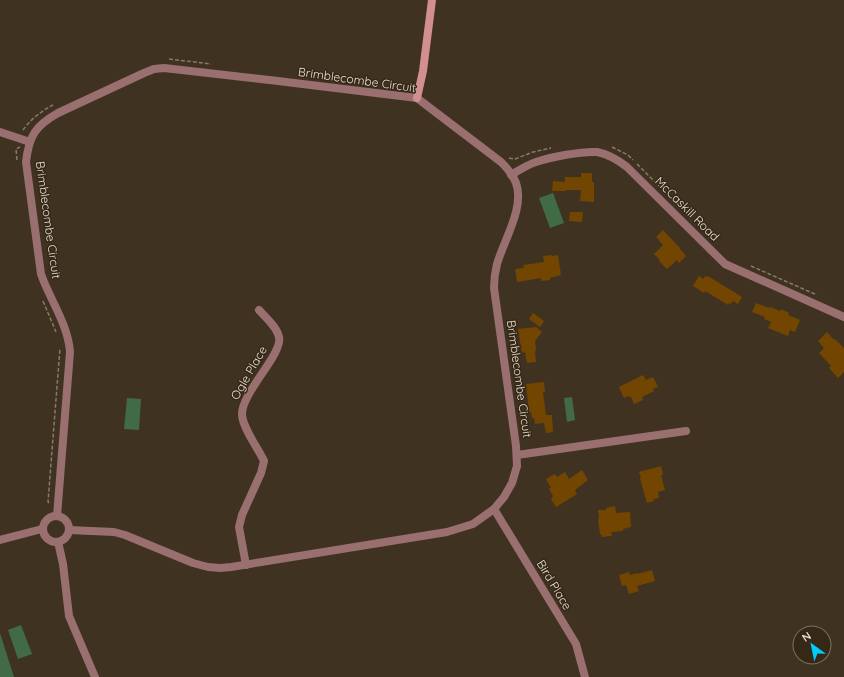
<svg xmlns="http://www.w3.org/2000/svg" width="844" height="677" font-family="Quicksand,sans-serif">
<rect width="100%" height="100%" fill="#403221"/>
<g fill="#416b45">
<polygon points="553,193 564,223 550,228 539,198"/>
<polygon points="572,397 575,420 567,422 564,398"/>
<polygon points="127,398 141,399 139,430 124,429"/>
<polygon points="21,625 32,654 18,659 8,630"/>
<polygon points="0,633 14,677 0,677"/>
</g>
<g fill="#724600">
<polygon points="581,173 592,173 592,182 594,182 594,202 580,201 581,190 566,190 566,191 552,191 553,181 565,182 565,177 581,177"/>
<polygon points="570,212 583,212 582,222 569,221"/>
<polygon points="663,230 680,248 680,249 686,256 679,263 677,260 667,269 659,261 660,260 654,254 663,245 656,237"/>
<polygon points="552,255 552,256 558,255 561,275 550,278 550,280 541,281 541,278 517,282 515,269 524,268 523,265 544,262 543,256"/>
<polygon points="699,276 703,279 705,276 707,277 708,276 742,297 738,304 733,301 731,304 729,303 728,305 705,291 704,293 693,286"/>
<polygon points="756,303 769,308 770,307 780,311 781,309 789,313 788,315 800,320 795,332 790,330 788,336 768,328 771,322 764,319 765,317 752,312"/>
<polygon points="533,313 544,321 540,327 529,319"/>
<polygon points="536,327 542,332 535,341 536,351 535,351 536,362 527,363 525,352 522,353 518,329"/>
<polygon points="827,332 834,340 835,339 844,348 844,372 838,378 829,368 831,366 819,353 824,348 818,341"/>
<polygon points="643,375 646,380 653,377 658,387 653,389 654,391 642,397 643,400 634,404 631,397 629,397 628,396 624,398 619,387"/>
<polygon points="544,382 545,392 543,392 546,415 552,415 553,432 546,433 544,423 535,424 534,418 532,418 531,412 529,412 526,384"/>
<polygon points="661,466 663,475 661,475 665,490 658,492 659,498 653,499 654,501 647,503 641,482 640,478 641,477 639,472"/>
<polygon points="582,470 588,480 575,490 576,491 575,492 577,494 556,507 551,499 553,496 549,489 551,488 546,479 555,474 557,477 565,472 569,479"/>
<polygon points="615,506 616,513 630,512 631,527 623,529 623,531 611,532 612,536 602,537 601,534 600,534 598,519 599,519 598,510 606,510 606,508"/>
<polygon points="652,570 655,581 637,586 639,591 629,594 626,585 622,586 619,575 629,572 630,575 637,573 637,574"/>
</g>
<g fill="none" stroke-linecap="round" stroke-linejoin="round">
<g stroke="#877a6c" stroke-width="1.5" stroke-dasharray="4 2" stroke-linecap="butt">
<polyline points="169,59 211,64"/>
<path d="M23 130C30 120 41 111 53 105"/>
<polyline points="612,147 628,155 633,160"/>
<polyline points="509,158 515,159 533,152 551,148"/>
<polyline points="17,160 16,149 20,147"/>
<polyline points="637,164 661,188"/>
<polyline points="751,266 817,295"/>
<polyline points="43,301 56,332"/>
<polyline points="49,503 48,502 60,348"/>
</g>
<g stroke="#996f70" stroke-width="8">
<polyline points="0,132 30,142"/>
<path d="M511 175C519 170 527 165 536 162 550 157 582 151 597 152 608 154 618 160 627 167L725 264 844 317"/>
<polyline points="517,455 686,431"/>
<polyline points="494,509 576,644 585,677"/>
<circle cx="56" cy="529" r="13"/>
<path d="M57 516 70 352C68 324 50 300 41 274L26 162C29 136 35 126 58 113L144 73 154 69 164 68 278 81 417 98 501 162C507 168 513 175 516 183 525 207 504 240 497 264 495 272 494 280 494 288L516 446 517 466 512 483 504 497 494 509 473 524 447 532 231 567 220 568 208 567 193 563 125 535 114 532 69 530"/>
<polyline points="0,540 42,529"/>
<polyline points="58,542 63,564 69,616 95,677"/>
<path d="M246 565 239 527 242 515 261 473 264 461C258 448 242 427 242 414 242 392 283 354 279 337 277 327 266 318 259 310"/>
</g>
<polyline stroke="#d28f90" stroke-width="8" points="417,98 423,71 432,0"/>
</g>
<g text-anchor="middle" stroke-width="3" stroke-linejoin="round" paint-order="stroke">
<g font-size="12" fill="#e9dfd5" stroke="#362817">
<text transform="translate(357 80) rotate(8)" y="4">Brimblecombe Circuit</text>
<text transform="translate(687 209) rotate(45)" y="4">McCaskill Road</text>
<text transform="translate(48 220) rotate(82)" y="4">Brimblecombe Circuit</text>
<text transform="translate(249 373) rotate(-60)" y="4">Ogle Place</text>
<text transform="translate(519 379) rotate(82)" y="4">Brimblecombe Circuit</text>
<text transform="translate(554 585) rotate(59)" y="4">Bird Place</text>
</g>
</g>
<g transform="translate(812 645) rotate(327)"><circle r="19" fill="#362817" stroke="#7e7163"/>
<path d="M0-3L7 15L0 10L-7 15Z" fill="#02cbf9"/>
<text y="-6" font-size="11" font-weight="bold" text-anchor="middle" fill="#e9dfd5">N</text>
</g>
</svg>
